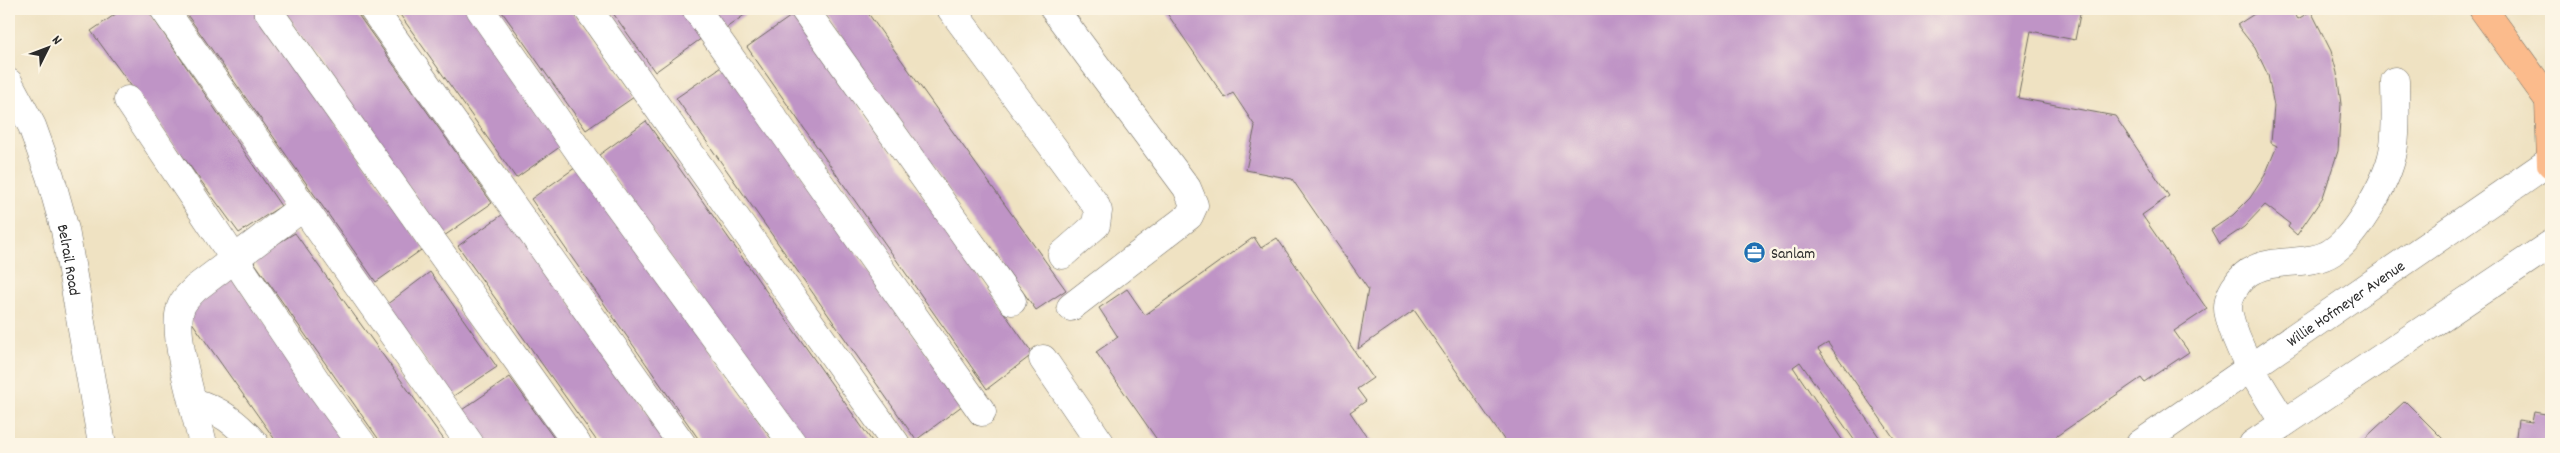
<svg xmlns="http://www.w3.org/2000/svg" width="2560" height="453" font-family="Dekko,sans-serif">
<rect width="100%" height="100%" fill="#fcf5e5"/>
<filter id="ink" filterUnits="userSpaceOnUse"><feTurbulence type="fractalNoise" baseFrequency=".02" numOctaves="2"/><feDisplacementMap in="SourceGraphic" scale="10" xChannelSelector="R" yChannelSelector="G"/><feConvolveMatrix kernelMatrix="1 2 1 2 8 2 1 2 1" color-interpolation-filters="sRGB"/></filter>
<filter id="wash" filterUnits="userSpaceOnUse"><feTurbulence type="fractalNoise" baseFrequency=".0096" numOctaves="4" result="noise"/><feDisplacementMap in="SourceGraphic" scale="20" xChannelSelector="R" yChannelSelector="G"/><feGaussianBlur stdDeviation="1.12" result="paint"/><feColorMatrix in="noise" values="0 0 0 0 0 0 0 0 0 0 0 0 0 0 0 0 0 1.4 0 .05"/><feComposite in="paint" operator="in"/></filter>
<g filter="url(#wash)">
<rect width="100%" height="100%" fill="#efe2c2"/>
<g id="blocks">
<g fill="#bf94c6">
<polygon points="123,9 147,9 281,206 239,233 91,31"/>
<polygon points="183,9 255,9 424,248 376,282"/>
<polygon points="283,9 354,9 492,203 444,236"/>
<polygon points="396,9 468,9 564,144 516,178"/>
<polygon points="500,9 571,9 634,97 586,130"/>
<polygon points="610,9 681,9 702,38 655,72"/>
<polygon points="712,9 753,9 726,28"/>
<polygon points="819,9 865,9 1066,290 1036,310"/>
<polygon points="1164,9 2081,9 2075,40 2031,31 2018,98 2115,116 2169,196 2142,215 2207,309 2174,331 2189,352 2144,382 2141,378 2045,444 1898,444 1828,343 1818,349 1884,444 1857,444 1800,362 1793,367 1845,444 1507,444 1414,310 1358,349 1368,289 1292,179 1246,170 1255,126 1233,93 1225,98"/>
<polygon points="2262,9 2291,9 2298,19 2311,11 2331,51 2337,73 2341,104 2338,151 2323,197 2297,235 2288,227 2290,224 2265,205 2244,227 2219,244 2211,230 2233,215 2250,198 2265,175 2277,146 2271,143 2274,106 2268,75 2255,48 2237,25"/>
<polygon points="794,14 1033,354 987,389 747,47"/>
<polygon points="724,65 963,405 916,440 676,98"/>
<polygon points="646,121 874,444 803,444 599,155"/>
<polygon points="579,165 775,444 702,444 531,199"/>
<polygon points="506,212 670,444 599,444 458,246"/>
<polygon points="295,233 447,444 382,444 252,259"/>
<polygon points="1254,237 1261,248 1277,238 1373,378 1357,389 1366,401 1350,412 1372,444 1160,444 1096,352 1118,337 1099,308 1127,289 1145,315"/>
<polygon points="430,272 497,367 452,397 386,305"/>
<polygon points="232,277 349,444 278,444 184,311"/>
<polygon points="510,377 558,444 478,444 456,414"/>
<polygon points="2405,401 2448,444 2359,444"/>
<polygon points="2534,412 2551,415 2551,444 2515,444 2518,420 2532,422"/>
</g>
</g>
</g>
<g filter="url(#ink)">
<use href="#blocks" fill-opacity="0" stroke="#706b60" stroke-width="1"/>
<g fill="none" stroke-linecap="round" stroke-linejoin="round">
<defs>
<g id="minor">
<polyline points="164,9 470,444"/>
<polyline points="267,9 577,444"/>
<polyline points="373,9 682,444"/>
<polyline points="480,9 580,153 793,444"/>
<polyline points="588,9 896,444"/>
<polyline points="696,9 982,412"/>
<polyline points="804,9 1012,301"/>
<polyline points="951,9 1095,204 1098,211 1096,225 1062,255"/>
<polyline points="1054,9 1187,188 1194,205 1189,216 1071,307"/>
<path id="s1" d="M9 83 32 126 50 176 65 230 102 444"/>
<polyline points="128,100 319,385 362,444"/>
<polyline points="1043,359 1101,444"/>
<path d="M193 402C220 410 237 423 255 444"/>
<path d="M2284 423C2264 390 2238 354 2229 315 2224 298 2240 275 2255 269 2278 258 2311 266 2332 252 2358 234 2391 176 2394 145 2397 124 2395 102 2395 81"/>
<path d="M203 444C196 413 172 338 180 310 182 301 190 294 196 288L303 207"/>
<path id="s2" d="M2140 444 2550 161"/>
<polyline points="2253,444 2551,244"/>
</g>
<g id="major">
<polyline points="2483,9 2551,103"/>
<polyline points="2549,102 2551,164"/>
</g>
</defs>
<use href="#minor" stroke="#706b60" stroke-width="29"/>
<use href="#major" stroke="#706b60" stroke-width="29"/>
<use href="#minor" stroke="#fff" stroke-width="28"/>
<use href="#major" stroke="#fbbb8c" stroke-width="28"/>
</g>
</g>
<defs>
<symbol id="office-disc" viewBox="-11 -11 22 22"><circle r="9.5" fill="#1f6fb2" stroke="#fcf5e5"/><path d="M-6-3h4V-5.5h4V-3h4V5H-6ZM-1-4.5V-3h2v-1.5ZM-6 0V1H6V0Z" fill="#fff"/></symbol>
</defs>
<g fill-rule="evenodd">
<use href="#office-disc" x="1742" y="240" width="25" height="25"/>
</g>
<g text-anchor="middle" stroke-width="5" stroke-linejoin="round" paint-order="stroke">
<g font-size="16" fill="#2b2b2b" stroke="#fcf5e5" text-anchor="start">
<text x="1771" y="258">Sanlam</text>
</g>
<g font-size="16" fill="#2b2b2b" stroke="#fcf5e5">
<text dy="6" stroke="none"><textPath href="#s1" startOffset="188">Belrail Road</textPath></text>
<text dy="6" stroke="none"><textPath href="#s2" startOffset="249">Willie Hofmeyer Avenue</textPath></text>
</g>
</g>
<rect width="2560" height="453" fill="none" stroke="#fcf5e5" stroke-width="30"/>
<g transform="translate(48 48) rotate(48)" stroke="#fcf5e5" stroke-width="4" paint-order="stroke">
<path d="M0-4L9 19L0 12L-9 19Z" fill="#2b2b2b"/>
<text y="-8" font-size="14" font-weight="bold" text-anchor="middle" fill="#2b2b2b">N</text>
</g>
</svg>
